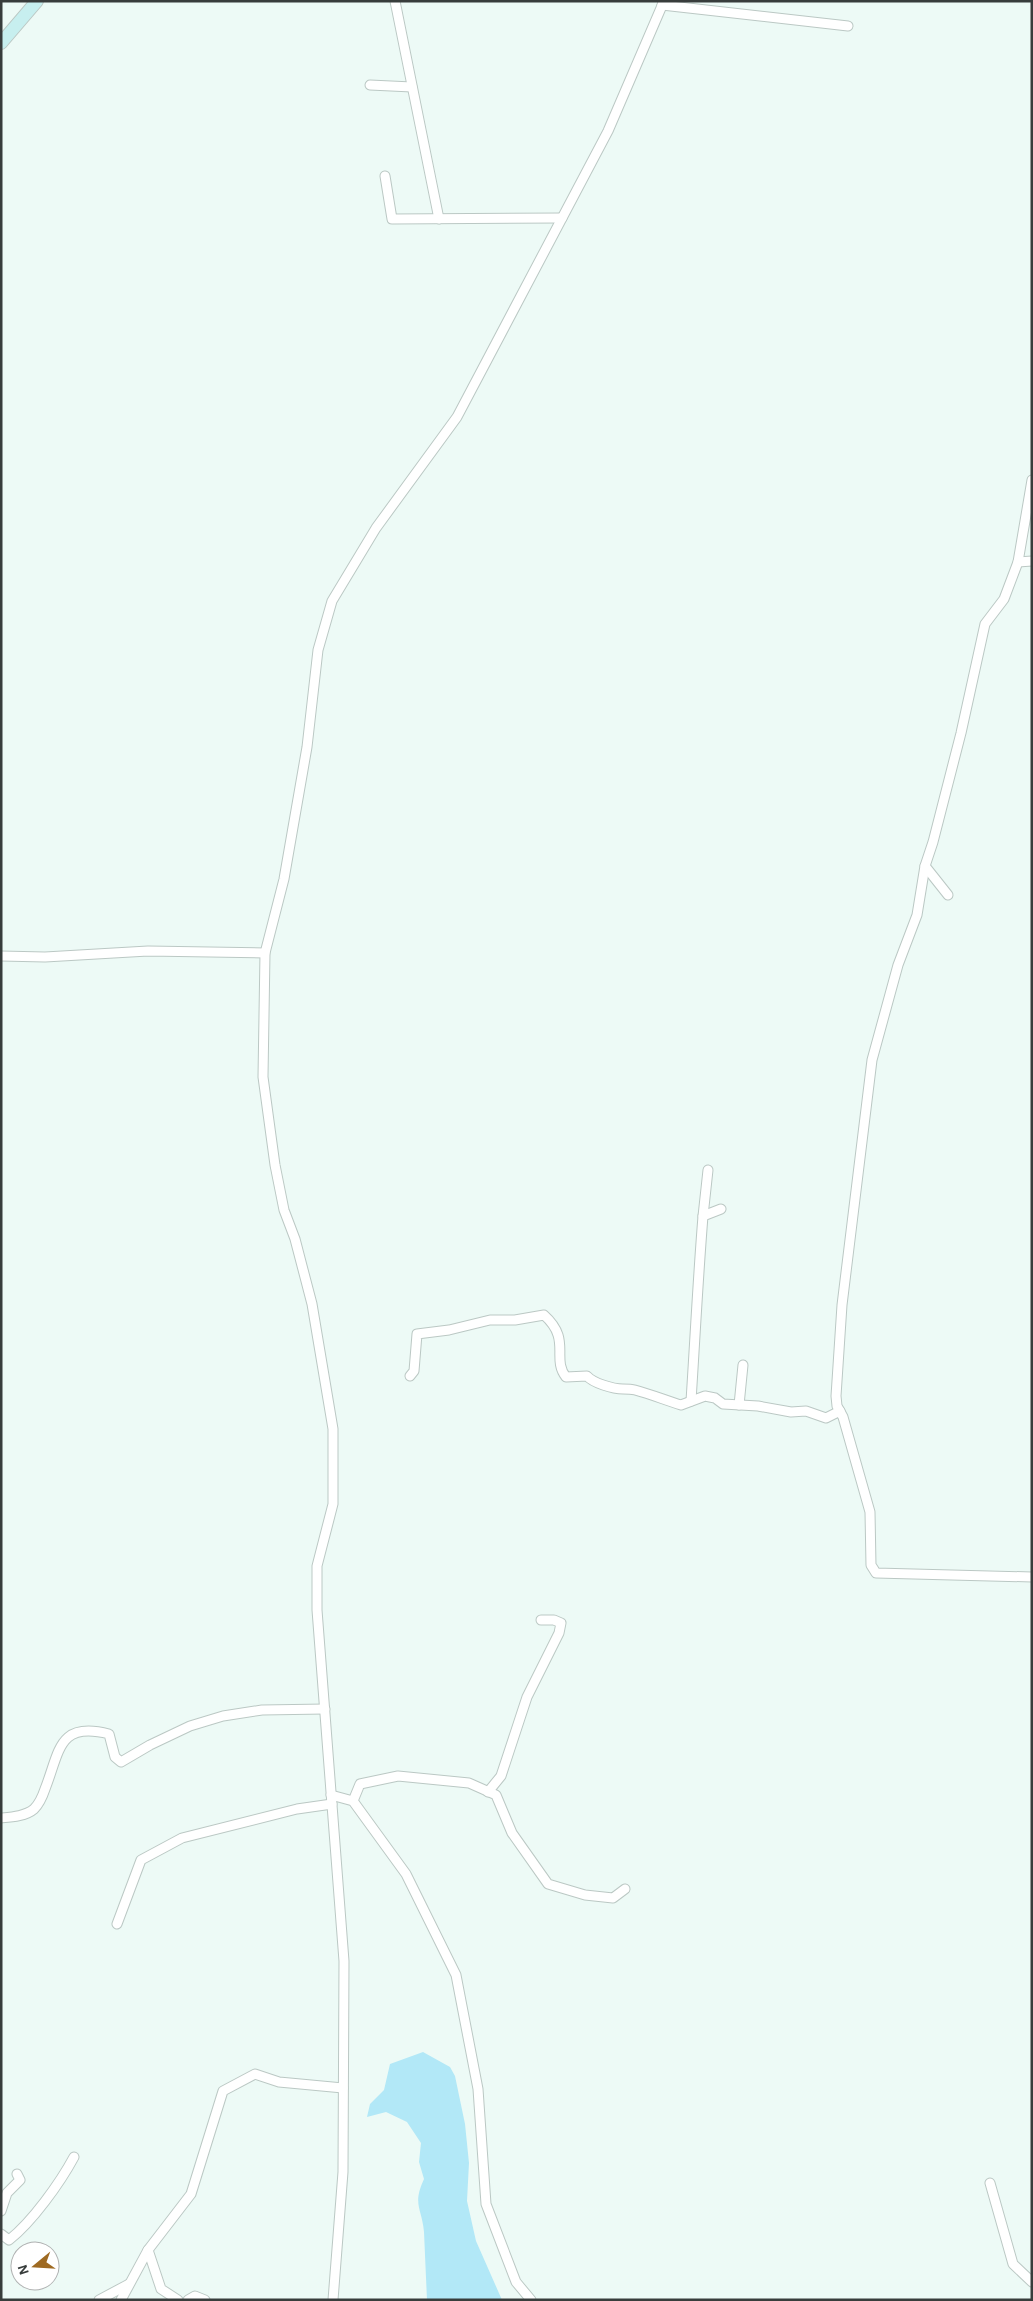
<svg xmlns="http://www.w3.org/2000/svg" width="1033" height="2301" font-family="'Alegreya Sans',sans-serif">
<rect width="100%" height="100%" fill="#edfaf6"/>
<path fill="#b2e8f7" d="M423 2052 450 2067 455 2076 465 2124 469 2163 467 2201 476 2241 502 2300H427C426 2277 425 2255 424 2232 422 2208 412 2205 424 2179L419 2162 421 2143 407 2122 386 2112 367 2117 370 2104 384 2090 390 2064Z"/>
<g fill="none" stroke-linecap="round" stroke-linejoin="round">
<defs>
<g id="street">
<polyline points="395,1 439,219"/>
<polyline points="662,5 848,26"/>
<polyline points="370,85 412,87"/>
<polyline points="385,176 392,219 562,218"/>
<polyline points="1032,480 1018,562 1004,599 985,624 961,733 933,842 925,866 917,915 898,965 872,1060 842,1305 836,1396 837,1406 843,1417 870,1512 871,1565 876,1573 1032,1577"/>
<polyline points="1018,562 1032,561"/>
<polyline points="925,866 948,895"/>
<polyline points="1,956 45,957 148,951 265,953"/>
<polyline points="703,1216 708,1170"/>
<path d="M410 1376 414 1371 417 1334 449 1330 490 1320H515L544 1315C572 1340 551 1358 566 1377L587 1376C593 1383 613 1389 623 1389 627 1389 631 1389 635 1390 650 1394 665 1400 681 1405L705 1396 715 1398 723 1404 758 1406 791 1412 806 1411 826 1418 840 1411"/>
<path d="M691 1401C695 1339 698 1278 703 1216L721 1209"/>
<polyline points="739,1405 743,1365"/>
<polyline points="488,1792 501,1776 527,1697 559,1633 561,1623 554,1620 541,1620"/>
<polyline points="331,1795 353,1801 406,1874 456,1975 478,2089 486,2204 516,2282 531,2300"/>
<polyline points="353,1801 360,1784 398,1776 469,1783 496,1795 512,1833 548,1884 585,1895 613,1898 625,1889"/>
<path d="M1 1818C12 1817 26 1816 34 1809 39 1804 43 1795 45 1789 60 1751 58 1721 109 1734L115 1757 121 1762 150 1745 190 1726 223 1716 262 1710 325 1709"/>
<polyline points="117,1924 141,1860 182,1838 297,1809 332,1804"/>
<polyline points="990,2183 1013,2264 1032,2282"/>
<polyline points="1,2211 7,2193 20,2180 17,2174"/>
<path d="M1 2234 9 2240C32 2222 60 2183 74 2157"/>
<polyline points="148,2250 191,2194 223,2091 255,2074 279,2082 343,2088"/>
<polyline points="99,2300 129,2284"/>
<polyline points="121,2300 148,2250 161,2289 178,2300"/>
<polyline points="188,2300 195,2296 205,2300"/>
<polyline points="333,2300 343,2172 344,1961 317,1610 317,1566 333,1504 333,1429 312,1304 295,1239 284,1210 275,1165 263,1077 265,953 284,879 307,747 318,650 332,601 376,528 457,417 608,131 664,1"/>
</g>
<polyline id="secondary" points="1,43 37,1"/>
</defs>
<use href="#street" stroke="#bbc8c4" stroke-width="11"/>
<use href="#secondary" stroke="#bbc8c4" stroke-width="14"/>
<use href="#street" stroke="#fff" stroke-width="9"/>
<use href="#secondary" stroke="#c7efef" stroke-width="12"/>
</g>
<rect width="1033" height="2301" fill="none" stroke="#383d3c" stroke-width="5"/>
<g transform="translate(35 2266) rotate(252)"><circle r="24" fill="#ffffff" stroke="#afb1b1"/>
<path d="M0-4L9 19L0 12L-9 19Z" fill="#9e6a22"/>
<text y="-8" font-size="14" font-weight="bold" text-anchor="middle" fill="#383d3c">N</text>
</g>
</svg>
